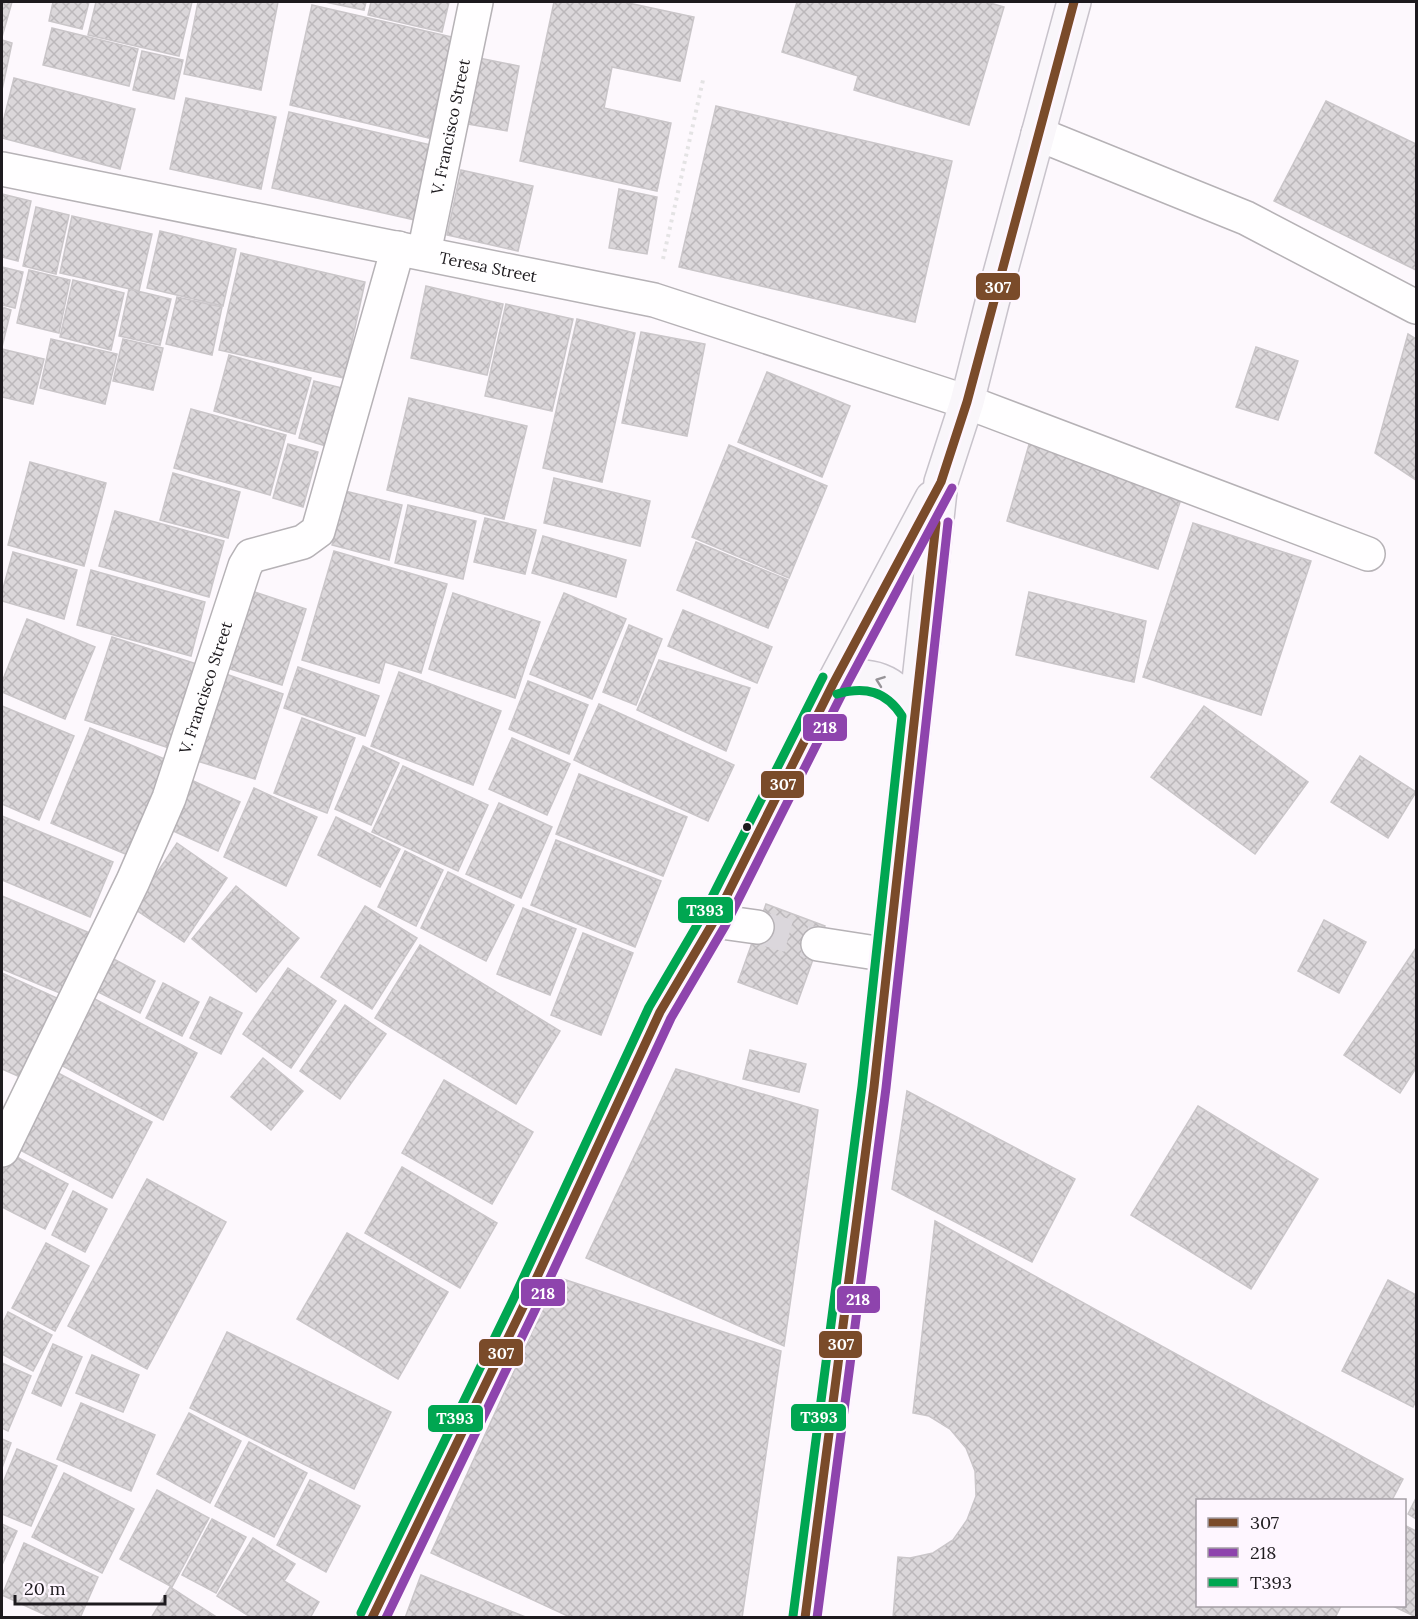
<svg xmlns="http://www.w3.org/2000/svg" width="1418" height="1619" font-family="Lora,serif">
<defs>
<pattern id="building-cross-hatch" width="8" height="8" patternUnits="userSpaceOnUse" patternTransform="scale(1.5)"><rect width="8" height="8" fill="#dbd7da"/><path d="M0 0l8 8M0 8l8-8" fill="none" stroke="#bcb8bb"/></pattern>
</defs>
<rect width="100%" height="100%" fill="#fdf8fd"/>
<g fill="url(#building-cross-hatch)" stroke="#cac6c9" stroke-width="1.5">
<polygon points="2,2 12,2 2,37"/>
<polygon points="53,2 89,2 82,29 49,21"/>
<polygon points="96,2 192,2 179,56 88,35"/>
<polygon points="198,2 278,2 261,90 184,74"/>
<polygon points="325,2 366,2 364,10"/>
<polygon points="371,2 449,2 442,32 368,15"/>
<polygon points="554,2 624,2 694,17 680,81 612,67 604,108 671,123 657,191 520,161"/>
<polygon points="797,2 987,2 1004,7 969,125 854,90 858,76 782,52"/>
<polygon points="312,5 452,37 429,138 290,105"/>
<polygon points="52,28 138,49 129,86 43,65"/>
<polygon points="2,40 12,43 2,90"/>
<polygon points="142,51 183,60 174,99 133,90"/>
<polygon points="479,58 519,66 507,131 467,124"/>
<polygon points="14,78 135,109 120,169 2,138 2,126"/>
<polygon points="186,98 276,117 261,189 170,169"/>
<polygon points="1326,101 1416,144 1416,270 1274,201"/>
<polygon points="716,106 952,161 915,322 679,267"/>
<polygon points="289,112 431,145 415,220 272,188"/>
<polygon points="461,170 533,186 518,251 447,235"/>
<polygon points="619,189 657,197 647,254 609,248"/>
<polygon points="2,194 31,201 18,261 2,257"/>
<polygon points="36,207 69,215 56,274 23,266"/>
<polygon points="72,216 152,234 139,291 60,273"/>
<polygon points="160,231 236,249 223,306 147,288"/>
<polygon points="241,253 365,282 344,378 219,350"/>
<polygon points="2,267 23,272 15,308 2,305"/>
<polygon points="29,270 70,280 59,333 17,323"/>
<polygon points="73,280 124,293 111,350 60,337"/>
<polygon points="426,286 503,304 487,375 411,358"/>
<polygon points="129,289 171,299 160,345 119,336"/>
<polygon points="177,297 222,307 212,355 166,344"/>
<polygon points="506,304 573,319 552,411 485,396"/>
<polygon points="2,307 11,310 2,347"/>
<polygon points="577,319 635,333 602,482 543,468"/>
<polygon points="641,332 705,344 687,436 622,423"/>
<polygon points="1408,334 1416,339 1416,480 1375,453"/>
<polygon points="51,339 117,354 105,404 40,388"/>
<polygon points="123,339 163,348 153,390 113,381"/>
<polygon points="1256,347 1298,361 1278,420 1236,407"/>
<polygon points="2,349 44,359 33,404 2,397"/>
<polygon points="229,355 311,378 295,434 214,411"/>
<polygon points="767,372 850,406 822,477 738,442"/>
<polygon points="314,381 342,388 326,446 299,438"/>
<polygon points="409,398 527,426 504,519 387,490"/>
<polygon points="191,409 286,435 270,495 174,468"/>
<polygon points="1030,441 1183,493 1158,569 1007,521"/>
<polygon points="288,444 318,452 303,507 273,498"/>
<polygon points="729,445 827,486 789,578 692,537"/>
<polygon points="30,462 106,483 84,566 8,545"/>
<polygon points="173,473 240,492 228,538 160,520"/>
<polygon points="554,478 650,501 640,546 544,523"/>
<polygon points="345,491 402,505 389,560 332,545"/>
<polygon points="408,505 476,521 463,579 395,563"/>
<polygon points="115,511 224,541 209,597 99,566"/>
<polygon points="485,518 536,530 525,574 474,562"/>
<polygon points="1193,523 1311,561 1261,715 1143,677"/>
<polygon points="543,536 626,560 616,597 532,573"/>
<polygon points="696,542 788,580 768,628 677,590"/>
<polygon points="334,551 447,584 421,673 385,662 379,683 302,660"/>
<polygon points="13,552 77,570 64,619 2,601 2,592"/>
<polygon points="91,570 205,602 191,656 77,625"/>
<polygon points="252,591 306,609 282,685 227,668"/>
<polygon points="1029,592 1146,621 1134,682 1016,655"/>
<polygon points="453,593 540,622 515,698 429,669"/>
<polygon points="564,593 626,619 592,699 530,674"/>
<polygon points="683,610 772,647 757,683 668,646"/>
<polygon points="27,619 95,647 65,719 2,692 2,682"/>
<polygon points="629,625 662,639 636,705 603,692"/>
<polygon points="112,637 203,666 175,750 85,720"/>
<polygon points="659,660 750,688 726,751 637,710"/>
<polygon points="298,667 379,696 365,736 284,708"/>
<polygon points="399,672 501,711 473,785 371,746"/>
<polygon points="223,673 283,694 255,779 194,760"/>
<polygon points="528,681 588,705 569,754 509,729"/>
<polygon points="599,704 734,765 708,821 574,760"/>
<polygon points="2,706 74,736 39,820 2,804"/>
<polygon points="1204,706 1308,782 1255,854 1151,777"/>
<polygon points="302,718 355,738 327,813 274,793"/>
<polygon points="90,728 174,763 135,858 51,823"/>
<polygon points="512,738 570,764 547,815 489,789"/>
<polygon points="363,746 399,763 371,825 335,809"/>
<polygon points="1360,756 1416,792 1388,838 1331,802"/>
<polygon points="403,766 488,805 458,871 372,832"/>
<polygon points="579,774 687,817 663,876 556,834"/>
<polygon points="191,780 240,802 218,851 169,829"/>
<polygon points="254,788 317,817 286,886 224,857"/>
<polygon points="499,803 552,827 521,898 466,874"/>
<polygon points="2,816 113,862 90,917 2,880"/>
<polygon points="336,817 400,849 380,887 318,855"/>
<polygon points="556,840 661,881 635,947 531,905"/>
<polygon points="177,843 227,878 184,942 133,908"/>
<polygon points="405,851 443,870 416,926 378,907"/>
<polygon points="448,872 514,905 486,961 421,928"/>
<polygon points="236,886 299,938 256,992 192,939"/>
<polygon points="2,896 92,934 67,996 2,969"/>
<polygon points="766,904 825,926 797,1004 738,982"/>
<polygon points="365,906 417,938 372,1009 321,977"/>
<polygon points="523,908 576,929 550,995 497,974"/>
<polygon points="1324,920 1366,942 1339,993 1298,971"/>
<polygon points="583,933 633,953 601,1035 551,1015"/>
<polygon points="420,945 560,1031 516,1104 375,1018"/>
<polygon points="1416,948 1416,1068 1400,1093 1344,1055"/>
<polygon points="108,956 155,981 140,1013 92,989"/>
<polygon points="288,968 336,1001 291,1068 243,1034"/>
<polygon points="2,973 57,998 20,1077 2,1069"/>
<polygon points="163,983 199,1002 182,1036 146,1018"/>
<polygon points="91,997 197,1053 163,1120 57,1063"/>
<polygon points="210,997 242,1013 221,1054 190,1038"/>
<polygon points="345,1005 386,1034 340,1099 300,1071"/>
<polygon points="750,1050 806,1064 799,1092 743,1079"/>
<polygon points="263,1058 303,1091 271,1130 231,1097"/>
<polygon points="676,1069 818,1110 784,1346 586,1258"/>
<polygon points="58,1073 152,1122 112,1198 18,1149"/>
<polygon points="444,1080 533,1132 492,1204 402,1153"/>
<polygon points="907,1091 1075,1179 1032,1262 892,1189"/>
<polygon points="1198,1106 1318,1179 1251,1289 1131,1215"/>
<polygon points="11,1154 68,1184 45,1229 2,1207 2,1172"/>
<polygon points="402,1167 497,1223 460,1288 365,1233"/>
<polygon points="147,1179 226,1222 147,1369 68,1326"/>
<polygon points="73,1191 107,1209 85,1252 52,1235"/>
<polygon points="935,1221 1403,1479 1392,1500 1198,1500 1198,1606 1341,1606 1335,1618 893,1618 898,1557 910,1558 933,1553 953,1540 967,1520 976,1496 975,1471 966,1448 950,1429 929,1416 913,1413"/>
<polygon points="347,1233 448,1292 398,1379 297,1319"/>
<polygon points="46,1243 89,1266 55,1331 12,1308"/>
<polygon points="557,1277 781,1351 742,1618 572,1618 431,1553"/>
<polygon points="1388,1280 1416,1295 1416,1400 1413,1407 1342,1371"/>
<polygon points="8,1312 52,1335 33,1371 2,1354 2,1325"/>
<polygon points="227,1332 391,1412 354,1489 190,1408"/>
<polygon points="53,1344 82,1357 61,1406 32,1393"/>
<polygon points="92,1355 139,1375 123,1412 76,1393"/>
<polygon points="2,1363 31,1376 8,1431 2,1428"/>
<polygon points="81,1403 155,1435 131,1491 57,1459"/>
<polygon points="189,1413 241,1441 210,1503 157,1474"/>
<polygon points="2,1439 11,1443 2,1468"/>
<polygon points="249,1442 307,1473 274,1537 215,1506"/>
<polygon points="17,1449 57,1466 31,1526 2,1514 2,1485"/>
<polygon points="64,1473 134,1509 102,1573 32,1537"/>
<polygon points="310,1480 360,1506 326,1572 277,1545"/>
<polygon points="157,1490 209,1518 172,1587 120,1559"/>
<polygon points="1416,1498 1416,1519 1408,1514"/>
<polygon points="212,1519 246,1537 216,1593 182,1575"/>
<polygon points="2,1524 17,1531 2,1565"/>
<polygon points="1404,1525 1416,1531 1416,1617 1393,1606 1404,1606"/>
<polygon points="253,1538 295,1564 284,1581 319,1602 310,1618 252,1618 217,1596"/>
<polygon points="24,1543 98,1577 80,1618 52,1618 2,1595"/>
<polygon points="421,1575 528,1618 405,1618"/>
<polygon points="170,1587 218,1618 151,1618"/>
</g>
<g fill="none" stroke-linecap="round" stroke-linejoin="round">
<polyline stroke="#dbd7dc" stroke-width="33" stroke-dasharray="33 16" stroke-linecap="butt" points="757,927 818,944"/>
<defs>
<g id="minor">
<polyline points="1038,134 1246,218 1416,307"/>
<path id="s1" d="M2 169 654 300 967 402 1368 554"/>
<path id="s2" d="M424 253 476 2"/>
<polyline points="714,921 757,927"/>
<polyline points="818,944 889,955"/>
<path id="s3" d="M2 1150 133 881 169 798 245 566 251 556 303 542 318 531 398 248"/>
</g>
<g id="major">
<path d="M834 682C869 670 896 680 914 713"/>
<polyline points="372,1618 524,1305 660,1012 714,921 834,682 932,498"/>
<polyline points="805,1618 874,1087 941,482 967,402 992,303 1074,2"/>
</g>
</defs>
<use href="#minor" stroke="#b6b2b6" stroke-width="36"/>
<use href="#major" stroke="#c8c3cb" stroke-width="36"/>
<polyline stroke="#e4e3e4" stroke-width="4" stroke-dasharray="3 4.5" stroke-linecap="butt" points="663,259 703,80"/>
<use href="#minor" stroke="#fffeff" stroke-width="33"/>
<use href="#major" stroke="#f9f6fa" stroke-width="33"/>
<defs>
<g id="bus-1">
<polyline points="372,1618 524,1305 660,1012 714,921 834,682 941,482 967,402 1074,2"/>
<polyline points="805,1618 874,1087 936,523"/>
</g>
<g id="bus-2">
<polyline points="386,1618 535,1310 671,1018 725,926 845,688 952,488"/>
<polyline points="817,1618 886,1088 948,522"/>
</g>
<g id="bus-3">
<polyline points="361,1613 513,1300 649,1007 703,915 823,677"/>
<path d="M793 1616 862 1086 902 716C886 691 865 686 837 694"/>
</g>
</defs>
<use href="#bus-1" stroke="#fef6ff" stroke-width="14"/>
<use href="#bus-2" stroke="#fef6ff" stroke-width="14"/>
<use href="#bus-3" stroke="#fef6ff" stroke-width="14"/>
<use href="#bus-1" stroke="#7a4b2a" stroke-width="9"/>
<use href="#bus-2" stroke="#8e44ad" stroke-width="9"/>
<use href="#bus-3" stroke="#00a651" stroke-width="9"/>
</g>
<defs><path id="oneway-chevron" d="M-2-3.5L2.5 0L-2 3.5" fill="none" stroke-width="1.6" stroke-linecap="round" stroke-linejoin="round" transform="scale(1.5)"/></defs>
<use stroke="#969397" href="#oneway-chevron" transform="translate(880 681) rotate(-160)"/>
<circle fill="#1d1a1e" stroke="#fef6ff" stroke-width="2" cx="747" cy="827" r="5"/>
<g text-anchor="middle" stroke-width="6" stroke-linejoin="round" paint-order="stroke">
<g font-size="16" fill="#1d1a1e" stroke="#fef6ff">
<text dy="6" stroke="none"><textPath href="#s2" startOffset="129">V. Francisco Street</textPath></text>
<text dy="6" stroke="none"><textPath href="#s1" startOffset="496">Teresa Street</textPath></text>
<text dy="6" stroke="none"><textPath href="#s3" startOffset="506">V. Francisco Street</textPath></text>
</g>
</g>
<g stroke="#fef6ff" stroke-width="2">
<rect x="975" y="272" width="46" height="29" rx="6" fill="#7a4b2a"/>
<rect x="802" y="713" width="46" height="29" rx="6" fill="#8e44ad"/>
<rect x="760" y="770" width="45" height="29" rx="6" fill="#7a4b2a"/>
<rect x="677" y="896" width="57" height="28" rx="6" fill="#00a651"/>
<rect x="520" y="1278" width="46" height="29" rx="6" fill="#8e44ad"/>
<rect x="836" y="1285" width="45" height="29" rx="6" fill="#8e44ad"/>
<rect x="818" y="1330" width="45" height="29" rx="6" fill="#7a4b2a"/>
<rect x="478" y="1338" width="46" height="29" rx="6" fill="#7a4b2a"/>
<rect x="790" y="1403" width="57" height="29" rx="6" fill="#00a651"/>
<rect x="427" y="1404" width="57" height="29" rx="6" fill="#00a651"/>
</g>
<g font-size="16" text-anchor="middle" font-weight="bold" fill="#fff">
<text x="998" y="293">307</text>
<text x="825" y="733">218</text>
<text x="783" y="790">307</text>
<text x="705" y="916">T393</text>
<text x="543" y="1299">218</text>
<text x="858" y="1305">218</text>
<text x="841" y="1350">307</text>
<text x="501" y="1359">307</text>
<text x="819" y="1423">T393</text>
<text x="455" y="1424">T393</text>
</g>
<rect width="1418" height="1619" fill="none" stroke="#1d1a1e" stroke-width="6"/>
<rect x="1196" y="1499" width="210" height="108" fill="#fef6ff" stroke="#a49ea5" stroke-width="1.5"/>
<rect x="1208" y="1518" width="30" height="9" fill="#7a4b2a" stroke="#a49ea5" stroke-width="1.5"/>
<text x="1250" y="1529" font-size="18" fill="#1d1a1e">307</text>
<rect x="1208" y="1548" width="30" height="9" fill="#8e44ad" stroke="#a49ea5" stroke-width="1.5"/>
<text x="1250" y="1559" font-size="18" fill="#1d1a1e">218</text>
<rect x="1208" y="1578" width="30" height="9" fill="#00a651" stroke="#a49ea5" stroke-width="1.5"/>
<text x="1250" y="1589" font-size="18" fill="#1d1a1e">T393</text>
<path d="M15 1595v9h150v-9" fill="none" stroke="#1d1a1e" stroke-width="3"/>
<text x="24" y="1595" font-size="18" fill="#1d1a1e" stroke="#fef6ff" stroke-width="4.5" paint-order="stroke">20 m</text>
</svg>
